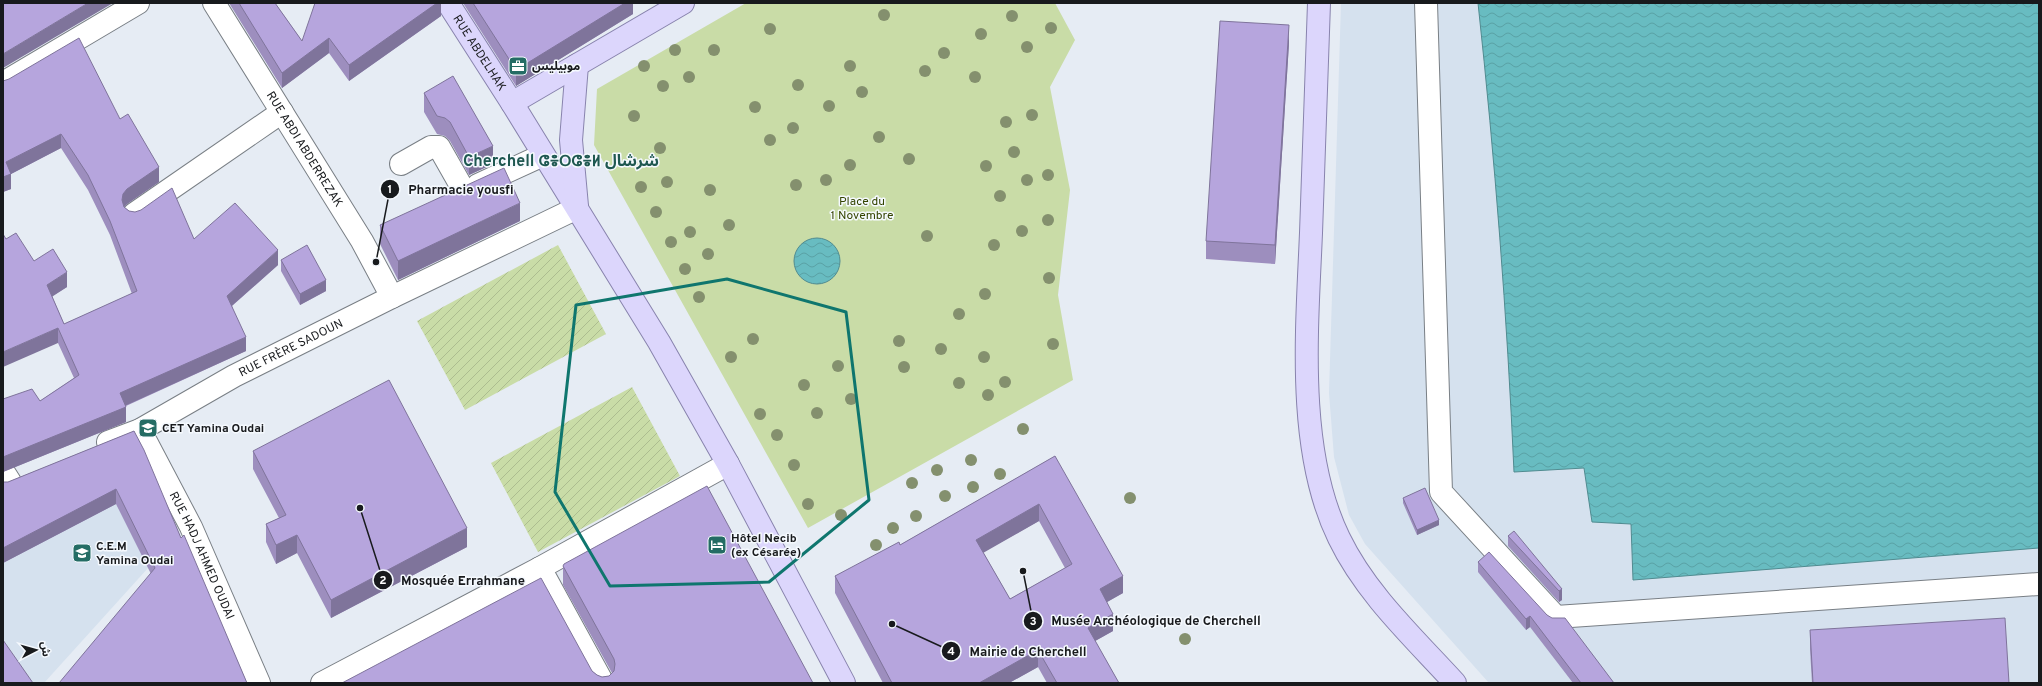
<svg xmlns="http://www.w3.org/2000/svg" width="2042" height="686" font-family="Overpass,'Noto Sans Arabic','Noto Sans Tifinagh',sans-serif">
<defs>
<pattern id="garden-furrows" width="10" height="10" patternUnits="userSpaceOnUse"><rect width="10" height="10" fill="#c9dca7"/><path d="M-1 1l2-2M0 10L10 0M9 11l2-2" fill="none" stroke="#acbc8f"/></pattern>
<pattern id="water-waves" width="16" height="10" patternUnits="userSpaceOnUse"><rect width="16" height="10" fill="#68bcc1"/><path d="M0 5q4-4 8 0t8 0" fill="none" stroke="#59a1a5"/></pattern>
</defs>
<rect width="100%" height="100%" fill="#e6ecf4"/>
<g fill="#d5e1ee">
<polygon points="1341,3 1478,3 1494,154 1508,333 1514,472 1584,468 1592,522 1631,524 1634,580 2039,548 2039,683 1489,683 1365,544 1349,515 1334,457 1329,393"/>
<polygon points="119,448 148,568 44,683 3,683 3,503"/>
</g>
<polygon fill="#c9dca7" points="746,3 1055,3 1075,40 1050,87 1070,190 1058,295 1073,380 808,528 594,145 597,89"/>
<g fill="url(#garden-furrows)">
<polygon points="558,245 606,334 465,410 417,321"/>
<polygon points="632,387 680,476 538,552 491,463"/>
</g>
<g fill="url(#water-waves)" stroke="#508b90">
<path d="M1478 3H2039V548L1633 580 1631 524 1592 522 1584 468 1514 472C1507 314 1495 160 1478 3Z"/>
<circle cx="817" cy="261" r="23"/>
</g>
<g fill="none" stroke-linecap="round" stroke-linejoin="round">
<defs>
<g id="minor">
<path id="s1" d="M214 3 362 241 392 297"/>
<polyline points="1426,3 1441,492 1556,617 2039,584"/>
<polyline points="3,83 138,3"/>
<polyline points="401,164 431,147 439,147 464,191"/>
<polyline points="478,185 543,155"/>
<polyline points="134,214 282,112"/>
<path id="s2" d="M140 430 191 527 259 683"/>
<path id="s3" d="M108 442 140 430 234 376 392 297 577 208"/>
<polyline points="3,471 10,482"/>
<polyline points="540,568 603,683"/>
<polyline points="322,683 540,568 728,464"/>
</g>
<g id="major">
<path id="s4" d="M448 3 512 103 659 342 728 464 844 683"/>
<path d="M1319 3C1316 80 1314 156 1311 233 1307 329 1296 450 1339 538 1366 594 1414 638 1455 683"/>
<polyline points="512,103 683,3"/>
<polyline points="577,206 571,140 577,65"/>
</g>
</defs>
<use href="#minor" stroke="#797f85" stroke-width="24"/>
<use href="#major" stroke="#8883ad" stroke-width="24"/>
<use href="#minor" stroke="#fff" stroke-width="22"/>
<use href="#major" stroke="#dcd6fc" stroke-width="22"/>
</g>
<g fill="#84906e">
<circle cx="884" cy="15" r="6"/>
<circle cx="1012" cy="16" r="6"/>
<circle cx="1051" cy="28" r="6"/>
<circle cx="770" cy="29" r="6"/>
<circle cx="981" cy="34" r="6"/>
<circle cx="1027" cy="47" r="6"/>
<circle cx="675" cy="50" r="6"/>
<circle cx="714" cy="50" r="6"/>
<circle cx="944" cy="53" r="6"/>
<circle cx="644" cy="66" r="6"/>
<circle cx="850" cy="66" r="6"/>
<circle cx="925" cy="71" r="6"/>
<circle cx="689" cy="77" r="6"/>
<circle cx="975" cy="77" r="6"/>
<circle cx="798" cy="85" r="6"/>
<circle cx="663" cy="86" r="6"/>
<circle cx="862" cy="92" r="6"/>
<circle cx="829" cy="106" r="6"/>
<circle cx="755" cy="107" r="6"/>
<circle cx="1032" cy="115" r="6"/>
<circle cx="634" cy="116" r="6"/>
<circle cx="1006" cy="122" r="6"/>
<circle cx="793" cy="128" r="6"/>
<circle cx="879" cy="137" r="6"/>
<circle cx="770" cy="140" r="6"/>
<circle cx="660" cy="148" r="6"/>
<circle cx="1014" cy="152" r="6"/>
<circle cx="909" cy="159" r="6"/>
<circle cx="850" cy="165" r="6"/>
<circle cx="986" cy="166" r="6"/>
<circle cx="1048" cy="175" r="6"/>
<circle cx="826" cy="180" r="6"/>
<circle cx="1027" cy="180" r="6"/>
<circle cx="667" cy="182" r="6"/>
<circle cx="796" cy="185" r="6"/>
<circle cx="641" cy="187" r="6"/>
<circle cx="710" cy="190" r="6"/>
<circle cx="1000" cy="196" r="6"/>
<circle cx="656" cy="212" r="6"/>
<circle cx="1048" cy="220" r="6"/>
<circle cx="729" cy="225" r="6"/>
<circle cx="1022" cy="231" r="6"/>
<circle cx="690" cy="232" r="6"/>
<circle cx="927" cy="236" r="6"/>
<circle cx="671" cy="242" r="6"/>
<circle cx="994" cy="245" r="6"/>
<circle cx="708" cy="254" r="6"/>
<circle cx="685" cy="269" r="6"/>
<circle cx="1049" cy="278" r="6"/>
<circle cx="985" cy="294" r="6"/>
<circle cx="699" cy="297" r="6"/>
<circle cx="959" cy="314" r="6"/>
<circle cx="753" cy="339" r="6"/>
<circle cx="899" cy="341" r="6"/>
<circle cx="1053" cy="344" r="6"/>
<circle cx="941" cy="349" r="6"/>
<circle cx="731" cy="357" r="6"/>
<circle cx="984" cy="357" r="6"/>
<circle cx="838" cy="366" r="6"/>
<circle cx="904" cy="367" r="6"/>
<circle cx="1005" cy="382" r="6"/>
<circle cx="959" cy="383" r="6"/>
<circle cx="804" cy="385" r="6"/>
<circle cx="988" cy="395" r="6"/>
<circle cx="851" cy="399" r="6"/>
<circle cx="817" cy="413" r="6"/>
<circle cx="760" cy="414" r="6"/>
<circle cx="1023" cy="429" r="6"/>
<circle cx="777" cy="435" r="6"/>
<circle cx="971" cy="460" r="6"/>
<circle cx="794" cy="465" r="6"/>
<circle cx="937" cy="470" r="6"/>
<circle cx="1000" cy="474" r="6"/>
<circle cx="912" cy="483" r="6"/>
<circle cx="973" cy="487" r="6"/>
<circle cx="945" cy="496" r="6"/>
<circle cx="1130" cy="498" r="6"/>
<circle cx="808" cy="504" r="6"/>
<circle cx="841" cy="515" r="6"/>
<circle cx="916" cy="516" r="6"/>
<circle cx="893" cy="528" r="6"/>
<circle cx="876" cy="545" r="6"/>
<circle cx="1185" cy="639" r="6"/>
</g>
<g fill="#9d8ebe" fill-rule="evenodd">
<polygon points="229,3 275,3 302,41 441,3 441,16 349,81 329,53 282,88"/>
<polygon points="463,3 633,3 633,14 516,86"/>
<polygon points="1289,43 1275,264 1206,259 1206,241"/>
<polygon points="3,81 120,119 159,182 127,204 124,207 129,211 194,239 278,265 232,306 246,351 126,406 126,422 3,472 3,399 40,401 74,378 58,343 6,239 67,287 52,296 64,324 132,294 110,235 88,190 61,148 11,174 11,189 3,192"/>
<polygon points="424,93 493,164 469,175 450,141 445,136 437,134 424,112"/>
<polygon points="520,221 398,280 380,244 380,225"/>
<polygon points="281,260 326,291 300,305 281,271"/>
<polygon points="134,431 181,538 151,574 116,504 3,563 3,482 8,482"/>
<polygon points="253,451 467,547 331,618 297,553 276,564 266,542 266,524 279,518 253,469"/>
<path d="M1055 456 1123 593 1107 602 1113 631 1095 641 1119 683H1047L1038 667 1009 683H883L835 593V576L900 545ZM1039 521 1065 568 1010 599 983 552Z"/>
<polygon points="1403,498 1439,525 1417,535 1403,503"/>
<polygon points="1508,536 1562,589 1562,600 1559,602 1508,546"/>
<polygon points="1478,562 1547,615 1614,683 1573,683 1530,627 1526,630 1478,572"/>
<polygon points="563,566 813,683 342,683 592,671 597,675 602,677 609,676 612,673 563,585"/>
<polygon points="1810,630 2009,683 1812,683 1810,649"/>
</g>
<g fill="#7f749b">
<polygon points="88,3 113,3 3,68 3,54"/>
<polygon points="437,3 441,3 441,16 349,81 349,65"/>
<polygon points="625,3 633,3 633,14 516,86 516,70"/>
<polygon points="1289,25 1289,43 1275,264 1275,245"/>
<polygon points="329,38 329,53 282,88 282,73"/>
<polygon points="61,134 61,148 11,174 11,189 3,192 3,177 6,162"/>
<polygon points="493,146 493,164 469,175 469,157"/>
<polygon points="159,167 159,182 127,204 123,208 122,200 123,194 127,189"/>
<polygon points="520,203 520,221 398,280 398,261"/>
<polygon points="278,250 278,265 227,310 227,296"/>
<polygon points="67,272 67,287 47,300 47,285"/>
<polygon points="326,280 326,291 300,305 300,294"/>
<polygon points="58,328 58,343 3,367 3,352"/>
<polygon points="246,337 246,351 120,408 120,393"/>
<polygon points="126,407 126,422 3,472 3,457"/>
<polygon points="116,489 116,504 3,563 3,548"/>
<polygon points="1039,504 1039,521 976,557 976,540"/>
<polygon points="1439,520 1439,525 1417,535 1417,530"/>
<polygon points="467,528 467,547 331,618 331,600"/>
<polygon points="297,535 297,553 276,564 276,545"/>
<polygon points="1123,576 1123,593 1100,606 1100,589"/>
<polygon points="1562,589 1562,600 1559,602 1559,591"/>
<polygon points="1113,614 1113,631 1088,645 1088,628"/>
<polygon points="1530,616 1530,627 1526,630 1526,619"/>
<polygon points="1038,650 1038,667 1009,683 979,683"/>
</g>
<g fill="#b6a5dd" stroke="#7f749b" fill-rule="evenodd">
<polygon points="3,3 88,3 3,54"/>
<polygon points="239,3 275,3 302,41 315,3 437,3 349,65 329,38 282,73"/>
<polygon points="473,3 625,3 516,70"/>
<polygon points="1220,21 1289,25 1275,245 1206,241"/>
<polygon points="79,38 120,119 128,114 159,167 127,189 123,194 122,200 124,207 129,211 135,212 141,210 172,188 194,239 235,203 278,250 227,296 246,337 120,393 126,407 3,457 3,399 32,389 40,401 79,375 58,328 3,352 3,234 6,239 16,233 34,261 53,249 67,272 47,285 64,324 137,291 110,221 88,175 61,134 6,162 11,174 3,177 3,81 9,79"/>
<polygon points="453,76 493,146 469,157 450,122 445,118 437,116 424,93"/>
<polygon points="504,168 520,203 398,261 380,225"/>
<polygon points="307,245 326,280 300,294 281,260"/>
<polygon points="389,380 467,528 331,600 297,535 276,545 266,524 286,515 253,451"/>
<polygon points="134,431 144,450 181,538 184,535 247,683 59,683 155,568 116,489 3,548 3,482 8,482"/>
<path d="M1055 456 1123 576 1100 589 1113 614 1088 628 1119 683H1057L1038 650 979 683H892L835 576 899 542 900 545ZM1039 504 1072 564 1010 599 976 540Z"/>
<polygon points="707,486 813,683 342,683 541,578 592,671 597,675 602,677 609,676 614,671 615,664 614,659 563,566 564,564"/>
<polygon points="1425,488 1439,520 1417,530 1403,498"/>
<polygon points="1514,531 1562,589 1559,591 1508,536"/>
<polygon points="1489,552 1547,615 1552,618 1565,618 1614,683 1581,683 1530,616 1526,619 1478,562"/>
<polygon points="2005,618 2009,683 1813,683 1810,630"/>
<polygon points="3,640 33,683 3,683"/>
</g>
<path fill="none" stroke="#0f766e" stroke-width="3" stroke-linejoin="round" d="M727 279 846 312 869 500 769 582 610 586 555 492 576 305Z"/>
<defs>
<symbol id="office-square" viewBox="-11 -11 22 22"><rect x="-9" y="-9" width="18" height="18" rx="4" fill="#246c64" stroke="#f5f9fe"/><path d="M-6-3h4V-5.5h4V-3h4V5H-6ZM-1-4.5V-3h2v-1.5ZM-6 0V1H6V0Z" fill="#fff"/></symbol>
<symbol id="school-square" viewBox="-11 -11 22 22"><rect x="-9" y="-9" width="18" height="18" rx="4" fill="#246c64" stroke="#f5f9fe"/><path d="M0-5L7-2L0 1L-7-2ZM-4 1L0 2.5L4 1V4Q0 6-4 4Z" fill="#fff"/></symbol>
<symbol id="hotel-square" viewBox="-11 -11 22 22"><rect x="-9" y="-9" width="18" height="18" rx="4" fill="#246c64" stroke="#f5f9fe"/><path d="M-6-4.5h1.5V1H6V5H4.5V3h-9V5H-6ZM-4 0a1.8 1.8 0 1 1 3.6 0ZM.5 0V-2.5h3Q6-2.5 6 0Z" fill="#fff"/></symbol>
</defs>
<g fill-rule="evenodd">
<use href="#office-square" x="507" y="55" width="22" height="22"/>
<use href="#school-square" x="137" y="417" width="22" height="22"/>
<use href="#hotel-square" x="706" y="534" width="22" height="22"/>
<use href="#school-square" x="71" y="542" width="22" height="22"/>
</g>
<g text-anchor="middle" stroke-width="3" stroke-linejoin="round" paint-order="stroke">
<g font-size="12" fill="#181a1d" stroke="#f5f9fe">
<text dy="4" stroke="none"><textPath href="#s4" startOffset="59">RUE ABDELHAK</textPath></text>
<text dy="4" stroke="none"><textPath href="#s1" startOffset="172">RUE ABDI ABDERREZAK</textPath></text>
<text dy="4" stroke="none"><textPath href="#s3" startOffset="206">RUE FRÈRE SADOUN</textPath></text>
<text dy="4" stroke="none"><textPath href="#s2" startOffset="140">RUE HADJ AHMED OUDAI</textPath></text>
</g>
<g font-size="12" font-weight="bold" fill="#181a1d" stroke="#f5f9fe" text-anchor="start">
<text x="532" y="70">موبيليس</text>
<text x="162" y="432">CET Yamina Oudai</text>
<text x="731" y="542">Hôtel Necib<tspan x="731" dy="14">(ex Césarée)</tspan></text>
<text x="96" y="550">C.E.M<tspan x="96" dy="14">Yamina Oudai</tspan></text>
</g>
<g font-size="12" fill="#344400" stroke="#f5f9fe">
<text x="862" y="205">Place du<tspan x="862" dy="14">1 Novembre</tspan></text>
</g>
<g font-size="16" font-weight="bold" fill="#1f5851" stroke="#f5f9fe">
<text x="561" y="166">Cherchell ⵛⴻⵔⵛⴻⵍ شرشال</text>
</g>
</g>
<path fill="none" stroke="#181a1d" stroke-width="1.5" d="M376 262L390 189M360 508L383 580M1023 571L1033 621M892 624L951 651"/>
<g fill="#181a1d" stroke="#f5f9fe" stroke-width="1.5">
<circle cx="376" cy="262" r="4"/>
<circle cx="360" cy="508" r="4"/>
<circle cx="1023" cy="571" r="4"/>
<circle cx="892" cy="624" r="4"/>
<circle cx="390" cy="189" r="10"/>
<circle cx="383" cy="580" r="10"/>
<circle cx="1033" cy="621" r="10"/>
<circle cx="951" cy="651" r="10"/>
</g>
<g font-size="12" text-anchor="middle" font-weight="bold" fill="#fff">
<text x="390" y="193">1</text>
<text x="383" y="584">2</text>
<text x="1033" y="625">3</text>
<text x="951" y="655">4</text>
</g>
<g font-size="13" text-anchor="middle" font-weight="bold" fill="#181a1d" stroke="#f5f9fe" stroke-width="3" stroke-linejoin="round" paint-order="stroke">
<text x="461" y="194">Pharmacie yousfi</text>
<text x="463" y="585">Mosquée Errahmane</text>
<text x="1156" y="625">Musée Archéologique de Cherchell</text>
<text x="1028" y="656">Mairie de Cherchell</text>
</g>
<rect width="2042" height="686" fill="none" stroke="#181a1d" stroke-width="8"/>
<g transform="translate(36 650) rotate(84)" stroke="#f5f9fe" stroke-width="3" paint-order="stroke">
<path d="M0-3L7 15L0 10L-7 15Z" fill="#181a1d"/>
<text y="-6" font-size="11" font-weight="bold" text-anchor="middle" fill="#181a1d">ش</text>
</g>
</svg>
